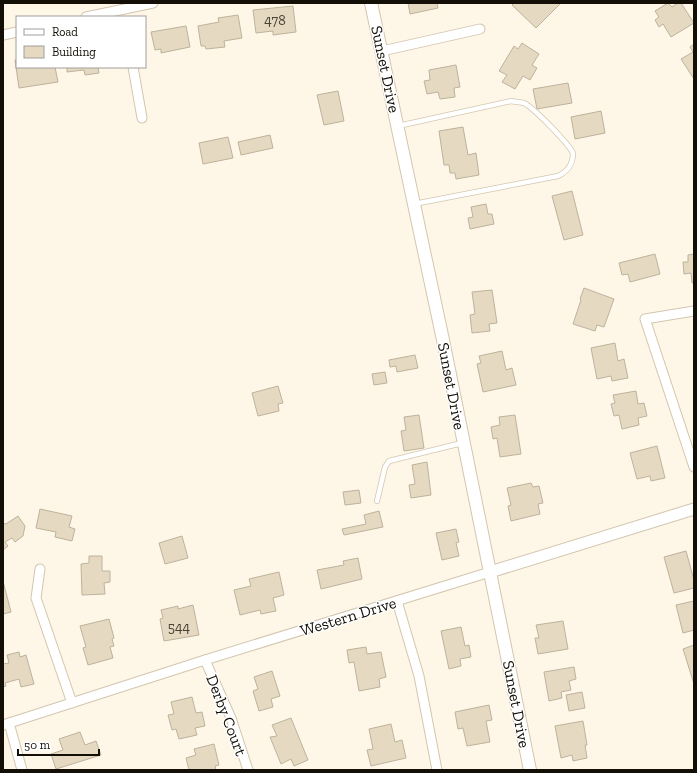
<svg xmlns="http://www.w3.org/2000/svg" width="697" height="773" font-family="'Zilla Slab',serif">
<rect width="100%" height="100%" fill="#fef7e8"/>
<g fill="#e5d9c1" stroke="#beb29c">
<polygon points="408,3 437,3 438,8 410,14"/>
<polygon points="514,3 561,3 536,28 512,5"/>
<polygon points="668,3 672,7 678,3 681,3 694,23 671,37 663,24 659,27 655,20 659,17 655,11"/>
<polygon points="293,6 296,32 273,35 273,31 256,33 253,10"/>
<polygon points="238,15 242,38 224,41 225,47 206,49 205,46 201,46 198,26 219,22 218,18"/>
<polygon points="186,26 190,47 161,53 161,49 155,50 151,32"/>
<polygon points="522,43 539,54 532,65 537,68 530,80 523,76 515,89 502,82 507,75 499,71 514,46 518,49"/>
<polygon points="694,44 694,79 681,59 693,52 690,47"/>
<polygon points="15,60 17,60 17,67 55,67 58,82 19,88"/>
<polygon points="456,65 460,87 454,88 455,97 440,99 438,92 427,94 424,81 430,80 429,70"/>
<polygon points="67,67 98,67 99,73 85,75 84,70 67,72"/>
<polygon points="568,83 572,103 537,109 533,89"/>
<polygon points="338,91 344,121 324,125 317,95"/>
<polygon points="601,111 605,133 575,139 571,117"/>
<polygon points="463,127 468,155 476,153 479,175 456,179 455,173 450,173 449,165 444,165 439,131"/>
<polygon points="270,135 273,148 241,155 238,142"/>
<polygon points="228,137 233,158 203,164 199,143"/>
<polygon points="572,191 583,235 564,240 552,196"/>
<polygon points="486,204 488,214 492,214 494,224 470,229 468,218 473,217 471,207"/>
<polygon points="655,254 660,274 630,282 628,274 622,275 619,263"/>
<polygon points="694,254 694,283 692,283 691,273 684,274 683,262 688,262 688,255"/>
<polygon points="584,288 614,299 604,327 597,325 595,331 573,324 581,300 580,299"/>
<polygon points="492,290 497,323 489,324 490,331 472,333 470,315 475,314 472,292"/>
<polygon points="615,343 618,361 624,359 628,378 612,381 611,376 597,379 591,348"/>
<polygon points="502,351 506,370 512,368 516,385 483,392 477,364 481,363 479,356"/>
<polygon points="415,355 418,368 397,372 396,366 390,367 389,360"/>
<polygon points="385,372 387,383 374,385 372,374"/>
<polygon points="278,386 283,403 278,404 279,411 258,416 252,393"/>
<polygon points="636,391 638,404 644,403 647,416 638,418 639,425 622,429 619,415 614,416 611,404 615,403 613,395"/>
<polygon points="419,415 424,448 404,451 401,431 406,430 404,417"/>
<polygon points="515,415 521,454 500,457 497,438 493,439 491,427 500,425 499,417"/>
<polygon points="657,446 665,478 651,481 650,476 637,479 630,453"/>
<polygon points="427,462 431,495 411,498 409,485 415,484 412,465"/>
<polygon points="531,483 533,487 539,486 543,503 538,504 540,514 511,521 508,506 511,505 507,488"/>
<polygon points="359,490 361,503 345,505 343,492"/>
<polygon points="40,509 72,516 69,527 75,529 72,541 55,537 56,532 36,528"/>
<polygon points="379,511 383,527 344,535 342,529 366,524 364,515"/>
<polygon points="18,516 25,526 23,536 15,542 12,538 5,542 8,546 3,550 3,523 6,524"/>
<polygon points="456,529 459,542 456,543 459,556 442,560 436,533"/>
<polygon points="182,536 188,558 165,564 159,543"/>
<polygon points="686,551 694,580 694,588 674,593 664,557"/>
<polygon points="89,556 102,556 102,571 110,571 110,582 104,583 105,594 82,595 81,564 89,563"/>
<polygon points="358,558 362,579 321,589 317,570 344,565 343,561"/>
<polygon points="279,572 284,595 273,598 276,611 261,614 260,610 240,615 234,590 251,586 249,579"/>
<polygon points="3,581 11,612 3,614"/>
<polygon points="694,601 694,630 683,633 676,605"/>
<polygon points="193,605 199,635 164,641 160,619 163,618 161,610 178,606 178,609"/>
<polygon points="109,619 114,638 112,639 114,646 110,647 113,658 88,665 83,648 86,647 80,626"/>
<polygon points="563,621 568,649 538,654 535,638 539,638 536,625"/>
<polygon points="461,627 465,646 469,645 471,657 460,659 461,666 449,669 441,631"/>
<polygon points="694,645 694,684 683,649"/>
<polygon points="366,647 367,654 381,652 386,677 379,679 380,687 359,691 354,662 349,663 347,650"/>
<polygon points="19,652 20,657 26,655 34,684 21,687 19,679 5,683 6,686 3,687 3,664 9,663 7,655"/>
<polygon points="574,667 576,679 569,681 571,690 561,692 562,698 549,701 544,672"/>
<polygon points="272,671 280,696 271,699 273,707 259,711 253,691 258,689 254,677"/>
<polygon points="582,692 585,708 569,711 566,695"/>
<polygon points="192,697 196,713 202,712 205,726 195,728 197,735 179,739 176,729 172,730 168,715 174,714 171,702"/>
<polygon points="489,705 492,720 486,721 490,742 467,746 463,728 458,729 455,712"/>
<polygon points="291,718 308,760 294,766 291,759 281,764 270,737 277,736 272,725"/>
<polygon points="583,721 587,745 585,745 587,758 573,761 572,755 561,758 555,726"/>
<polygon points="391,724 395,742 402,740 406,758 371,766 367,750 373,749 369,729"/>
<polygon points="80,732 85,745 96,741 101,755 56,769 51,754 63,750 59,739"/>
<polygon points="214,744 219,765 215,766 216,770 189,770 186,758 196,755 194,749"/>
</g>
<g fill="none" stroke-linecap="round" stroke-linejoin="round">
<defs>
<g id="service">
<path d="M398 126 511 101C515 102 520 102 524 103 534 108 568 143 573 153 573 164 567 172 558 176L414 204"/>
<polyline points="377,501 385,467 389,461 462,443"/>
</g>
<g id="minor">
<polyline points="86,17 153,3"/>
<polyline points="3,35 17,32"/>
<polyline points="382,51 480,29"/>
<polyline points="133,67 142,118"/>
<polyline points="694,311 645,319 694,467"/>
<polyline points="40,569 36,598 72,703"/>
<polyline points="397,601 419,676 437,770"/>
<polyline points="205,660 231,718 248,770"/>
<polyline points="9,723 22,770"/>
<polyline points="3,725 205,660 490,572"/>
</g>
<polyline id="tertiary" points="490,572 694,509"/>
<polyline id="secondary" points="371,3 443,340 530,770"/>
</defs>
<use href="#service" stroke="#d3c6af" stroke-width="6"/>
<use href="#minor" stroke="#d3c6af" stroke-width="11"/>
<use href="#tertiary" stroke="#d3c6af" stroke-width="13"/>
<use href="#secondary" stroke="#d3c6af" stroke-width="14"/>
<use href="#service" stroke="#fff" stroke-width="4.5"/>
<use href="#minor" stroke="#fff" stroke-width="9"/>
<use href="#tertiary" stroke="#fff" stroke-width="11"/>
<use href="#secondary" stroke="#fff" stroke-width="12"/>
</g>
<g text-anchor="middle" stroke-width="3" stroke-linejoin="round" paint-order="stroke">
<g font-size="14" fill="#484236">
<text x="275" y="25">478</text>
<text x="179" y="632">544</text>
</g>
<g font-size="16" fill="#130f07" stroke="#fff">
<text transform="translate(386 69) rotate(78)" y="6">Sunset Drive</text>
<text transform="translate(452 386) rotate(79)" y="6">Sunset Drive</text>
<text transform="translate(348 616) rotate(-17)" y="6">Western Drive</text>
<text transform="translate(517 704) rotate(79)" y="6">Sunset Drive</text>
<text transform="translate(227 715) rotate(69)" y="6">Derby Court</text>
</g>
</g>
<rect width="697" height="773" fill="none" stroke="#130f07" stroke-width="8"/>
<rect x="16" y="16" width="130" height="52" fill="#ffffff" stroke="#a19f9c"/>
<rect x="24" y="29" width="20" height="6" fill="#ffffff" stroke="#a19f9c"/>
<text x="52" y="36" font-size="12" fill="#130f07">Road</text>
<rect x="24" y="46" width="20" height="12" fill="#e5d9c1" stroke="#a19f9c"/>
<text x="52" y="56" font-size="12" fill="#130f07">Building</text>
<path d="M18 749v6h81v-6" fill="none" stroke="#130f07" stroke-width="2"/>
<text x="24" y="749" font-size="12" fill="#130f07" stroke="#ffffff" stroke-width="3" paint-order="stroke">50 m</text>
</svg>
